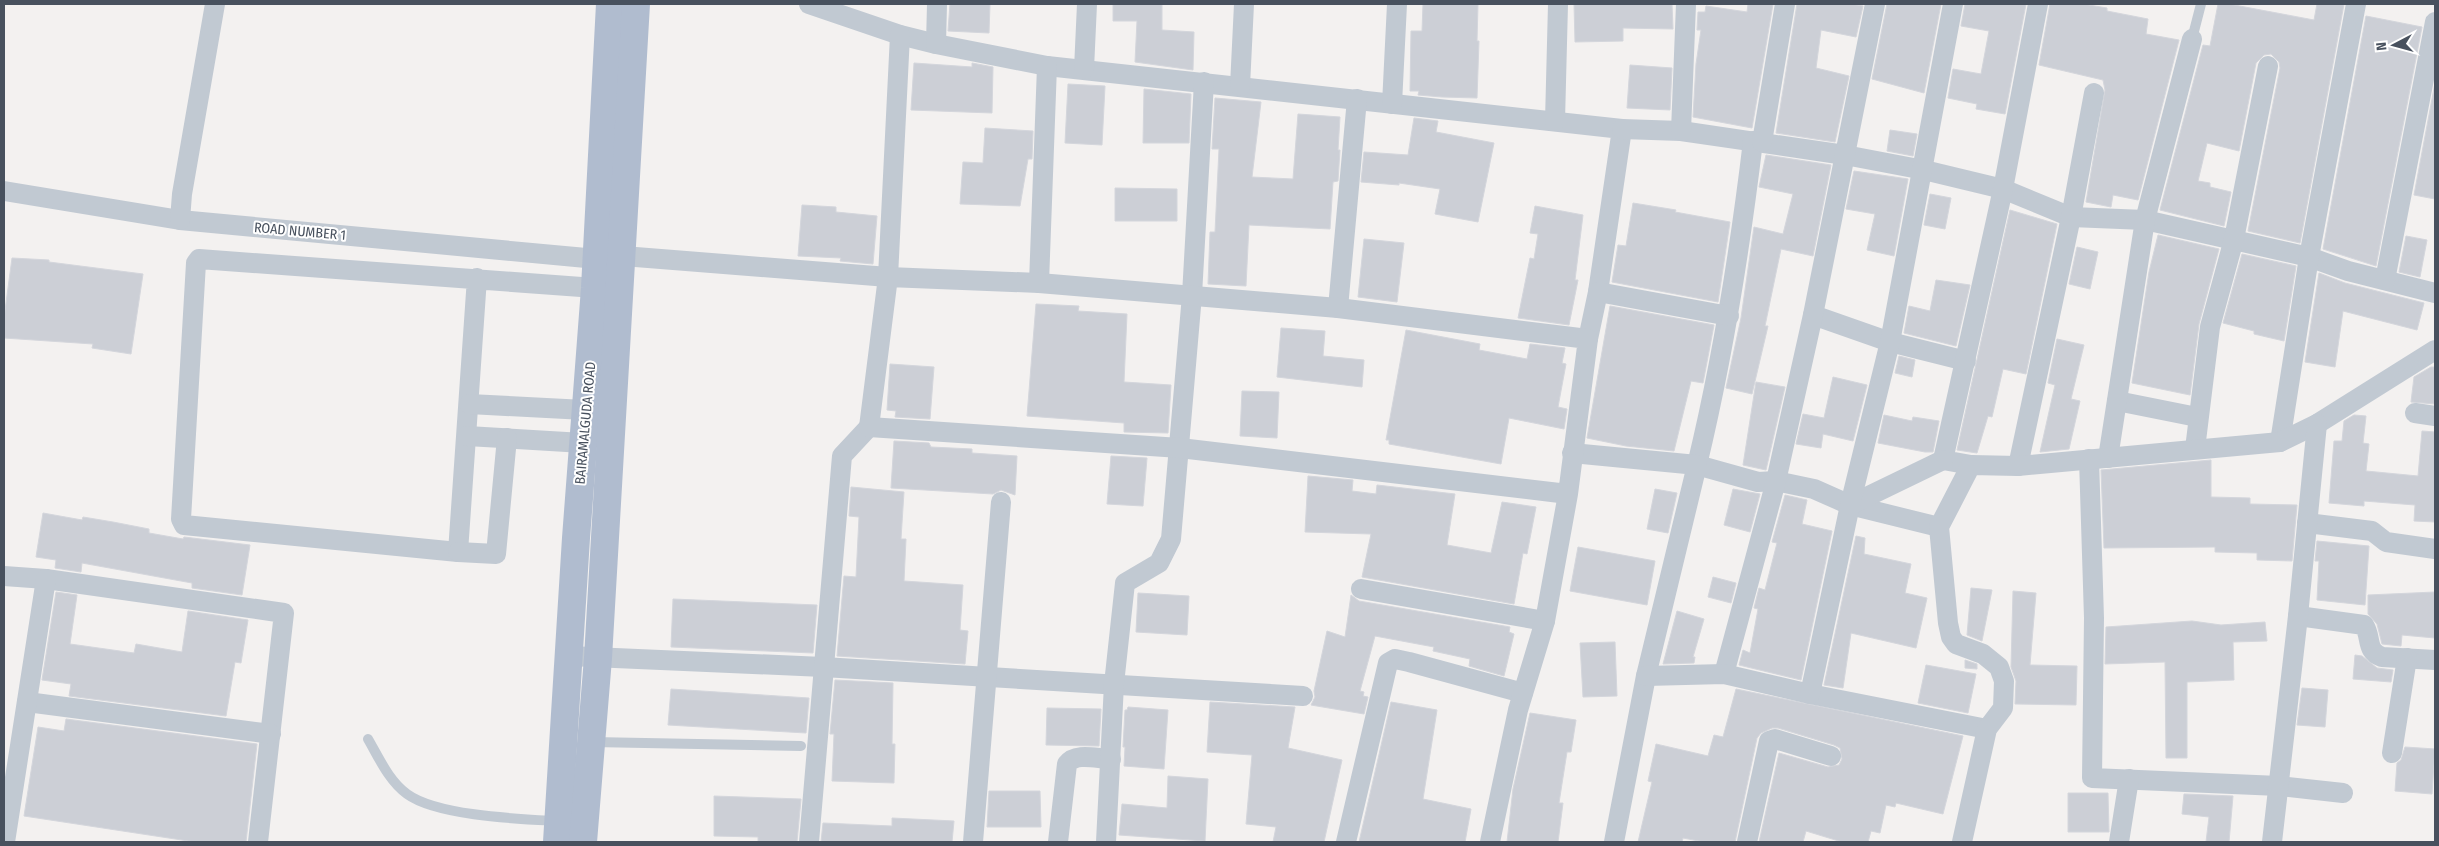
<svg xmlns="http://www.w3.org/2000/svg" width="2439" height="846" font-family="'Fira Sans Condensed',sans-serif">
<rect width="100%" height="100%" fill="#f3f1f0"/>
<g fill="#cccfd6" stroke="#d4d6dc">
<polygon points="950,4 990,4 989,33 948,31"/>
<polygon points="1113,4 1162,4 1162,30 1194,32 1193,70 1135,62 1137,21 1113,21"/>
<polygon points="1423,4 1478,4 1477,41 1479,41 1477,98 1442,97 1418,95 1419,91 1410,91 1411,31 1422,31"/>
<polygon points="1574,4 1672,4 1673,29 1623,28 1623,41 1575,42"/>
<polygon points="1748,4 1773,4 1752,128 1693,117 1696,64 1701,30 1697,30 1698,12 1705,12 1706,6 1747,12"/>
<polygon points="1797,4 1851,4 1863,6 1856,37 1821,30 1816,68 1849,76 1835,142 1776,133"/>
<polygon points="1887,4 1941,4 1924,93 1872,79"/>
<polygon points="1965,4 2026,4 2005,114 1976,109 1977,104 1948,98 1953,69 1981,74 1989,31 1961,26"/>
<polygon points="2050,4 2083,4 2107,8 2107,11 2148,19 2146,34 2179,40 2138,200 2113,195 2111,207 2086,202 2105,90 2103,80 2039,65"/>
<polygon points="2218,4 2229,4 2314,20 2317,4 2344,4 2300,243 2248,231 2280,68 2279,62 2271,54 2264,55 2256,63 2239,151 2207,143 2198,181 2210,183 2210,187 2231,192 2224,226 2160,210 2203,45 2210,46"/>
<polygon points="2366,16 2422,27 2376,266 2323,249"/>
<polygon points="914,63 972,67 972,63 993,67 992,113 911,110"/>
<polygon points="1630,65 1672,68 1670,110 1627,108"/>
<polygon points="2435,83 2435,199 2414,195"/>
<polygon points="1068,84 1105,86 1102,145 1065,143"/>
<polygon points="1144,89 1191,94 1189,143 1143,143"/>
<polygon points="1215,98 1261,102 1252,177 1293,179 1298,114 1340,117 1338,150 1340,150 1338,181 1333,182 1330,229 1249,225 1246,286 1208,284 1210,232 1215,232 1219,149 1212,149"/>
<polygon points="1414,118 1438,121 1436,132 1494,143 1478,222 1435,214 1440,189 1399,183 1399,185 1361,182 1364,152 1408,155"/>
<polygon points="985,128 1033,131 1032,159 1028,159 1020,206 960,204 963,162 983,163"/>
<polygon points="1890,130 1917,134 1913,156 1887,151"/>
<polygon points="1766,155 1831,165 1813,256 1781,249 1765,326 1768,326 1752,394 1726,388 1741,318 1754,227 1783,234 1793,194 1759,187"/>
<polygon points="1854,171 1908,179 1894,256 1867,250 1875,214 1846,209"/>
<polygon points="1115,188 1177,189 1177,221 1115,221"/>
<polygon points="1930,194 1951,198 1945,229 1924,225"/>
<polygon points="1633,203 1676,210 1675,212 1730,222 1718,302 1612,282 1618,245 1626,246"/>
<polygon points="802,205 836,207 836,212 877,216 873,264 840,261 841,258 798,256"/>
<polygon points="1535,206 1583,215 1575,280 1578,280 1569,325 1518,318 1530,258 1534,259 1538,234 1530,233"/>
<polygon points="2010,210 2057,224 2026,374 2003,369 1992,417 1988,416 1977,453 1957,450"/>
<polygon points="2158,235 2219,249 2199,324 2190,395 2132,383 2149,272"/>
<polygon points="2406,236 2427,240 2420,277 2399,272"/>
<polygon points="1364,239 1404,243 1397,302 1358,297"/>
<polygon points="2077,247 2098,252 2090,289 2069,284"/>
<polygon points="2242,254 2296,266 2284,341 2254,334 2254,331 2223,323"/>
<polygon points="12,258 49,260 49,262 143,274 131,354 92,348 93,344 4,338 4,318"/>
<polygon points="2319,273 2345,283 2424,303 2417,330 2343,311 2335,367 2305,362"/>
<polygon points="1936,280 1970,285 1956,346 1904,333 1909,306 1930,311"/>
<polygon points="1036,304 1079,306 1078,311 1127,314 1124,382 1171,385 1168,433 1124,432 1124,423 1027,416"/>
<polygon points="1610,306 1714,325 1703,383 1691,381 1674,451 1626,446 1587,438"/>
<polygon points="1281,328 1325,331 1323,356 1364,360 1362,387 1277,377"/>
<polygon points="1406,330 1480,344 1479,350 1527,359 1530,344 1565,348 1562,363 1566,364 1558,407 1567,409 1564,429 1509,418 1501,464 1389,444 1389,440 1386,440"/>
<polygon points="2057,339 2084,345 2071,399 2080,401 2069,449 2040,452 2055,385 2048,383"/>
<polygon points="1899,356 1915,360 1912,377 1895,373"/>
<polygon points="890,364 934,367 930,419 895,417 896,411 887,410"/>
<polygon points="2431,367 2435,367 2435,404 2411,402 2414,377"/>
<polygon points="1833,377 1867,385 1853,441 1823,434 1821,448 1796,444 1803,414 1824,418"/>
<polygon points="1756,382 1785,387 1766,470 1743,465"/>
<polygon points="1242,391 1279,392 1277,438 1240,436"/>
<polygon points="1884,415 1912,421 1913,417 1939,421 1933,452 1925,452 1878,443"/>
<polygon points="2354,415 2366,416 2363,443 2369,444 2366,471 2418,476 2422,431 2435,432 2435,522 2414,521 2415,505 2364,501 2364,506 2329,503 2334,441 2342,441 2344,421"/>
<polygon points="894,441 929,443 931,447 972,449 972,453 1017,456 1015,495 1001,490 993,494 891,488"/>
<polygon points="1111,456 1147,458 1143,506 1107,504"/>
<polygon points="2211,460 2211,497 2250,498 2250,504 2297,505 2292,561 2257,560 2257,553 2215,552 2215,547 2104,548 2101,470"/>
<polygon points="1308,476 1353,480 1352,491 1376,494 1377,485 1455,494 1447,545 1491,553 1502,502 1536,507 1527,554 1523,553 1514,604 1362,577 1371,534 1305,532"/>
<polygon points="851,487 904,492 901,539 906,539 904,581 963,585 960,630 968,631 965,664 837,656 844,576 856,577 859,517 849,516"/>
<polygon points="1655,489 1677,493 1668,533 1647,529"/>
<polygon points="1733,489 1760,494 1750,532 1724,525"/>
<polygon points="1785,495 1807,500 1802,524 1832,531 1801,680 1739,665 1743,650 1750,653 1758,609 1754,608 1759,588 1765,590 1777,543 1772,542"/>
<polygon points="43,513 82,520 83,517 113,522 149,529 149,533 183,539 184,537 250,545 242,595 192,588 192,583 82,563 81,572 55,568 56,560 36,557"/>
<polygon points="1856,536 1865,538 1864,554 1911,564 1905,593 1927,598 1916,648 1851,633 1843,688 1824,685"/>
<polygon points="2317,541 2369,546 2365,605 2317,600 2319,561 2315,561"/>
<polygon points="1578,547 1655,561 1647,605 1570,591"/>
<polygon points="1713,577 1736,583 1731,603 1708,597"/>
<polygon points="1971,588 1992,590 1982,641 1967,635"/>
<polygon points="2013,591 2036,593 2030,665 2077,666 2076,705 2015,704 2016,681 2011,667"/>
<polygon points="56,592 77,595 70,644 134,653 136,644 182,652 188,611 248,620 241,663 235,662 226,716 69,696 71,684 42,680"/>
<polygon points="2435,592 2435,638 2402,635 2401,646 2382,644 2377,624 2368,614 2368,595"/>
<polygon points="1138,593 1189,596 1187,635 1136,632"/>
<polygon points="1351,595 1359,601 1510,627 1509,632 1514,634 1504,676 1469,666 1470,659 1433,651 1434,647 1375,636 1360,691 1364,692 1363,696 1368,697 1364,714 1311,705 1315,697 1314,691 1327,631 1345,637"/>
<polygon points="673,599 817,605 813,653 671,647"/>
<polygon points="1677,611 1704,619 1693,657 1695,657 1694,663 1663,664"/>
<polygon points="2192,621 2221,625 2265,622 2267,641 2233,642 2234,680 2187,682 2187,758 2166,758 2165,662 2105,664 2106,627"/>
<polygon points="1615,642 1617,696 1583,697 1580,643"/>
<polygon points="2355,655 2362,656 2377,668 2393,670 2391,682 2353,679"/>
<polygon points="1965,660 1977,664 1977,669 1965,668"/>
<polygon points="1926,665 1976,674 1968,713 1918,703"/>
<polygon points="835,680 893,683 892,744 895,744 894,783 832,781 834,734 830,734"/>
<polygon points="2302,688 2328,690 2325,727 2297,725"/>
<polygon points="671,689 809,698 806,733 668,725"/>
<polygon points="1736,689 1963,736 1943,814 1896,803 1895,807 1886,805 1880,833 1871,831 1868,842 1842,842 1806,831 1803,842 1759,842 1779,753 1828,767 1839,765 1842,759 1840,748 1834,745 1778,728 1772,728 1761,733 1757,738 1735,842 1704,842 1683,838 1682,842 1638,842 1652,782 1648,781 1656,744 1708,756 1714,735 1723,737"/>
<polygon points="1210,702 1295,707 1288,748 1342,760 1324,842 1273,842 1276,827 1246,824 1252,755 1207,752"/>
<polygon points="1391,702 1437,710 1423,799 1471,809 1465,842 1359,842"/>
<polygon points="1128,707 1168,710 1164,769 1124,766 1125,747 1123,747 1125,710 1127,710"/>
<polygon points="1047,708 1101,709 1099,746 1046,745"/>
<polygon points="1530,713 1576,720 1571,752 1567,752 1559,803 1563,803 1558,842 1507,842 1513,789"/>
<polygon points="66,719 257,744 246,842 195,842 24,816 38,727 64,731"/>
<polygon points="2405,747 2435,749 2432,794 2395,791 2397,763 2401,760"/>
<polygon points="1168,776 1208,779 1205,841 1119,835 1122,804 1167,808"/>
<polygon points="989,791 1040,791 1041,827 987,827"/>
<polygon points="2068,793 2108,793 2109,832 2068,832"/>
<polygon points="2184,794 2233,796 2229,842 2206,842 2209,817 2182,814"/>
<polygon points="714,796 801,799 797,842 758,842 758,837 714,836"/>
<polygon points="892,818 954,821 952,842 821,842 823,823 892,826"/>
</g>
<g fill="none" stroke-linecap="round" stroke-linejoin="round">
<g stroke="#c1c9d2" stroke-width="10">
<polyline points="2192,39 2201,4"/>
<path d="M368 739C379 758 389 781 407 794 437 816 520 819 557 821"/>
<polyline points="592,742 801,746"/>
</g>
<g stroke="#c1c9d2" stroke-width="20">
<polyline points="809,4 900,35 936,44 1047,66 1622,129 1598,292 1588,339"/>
<polyline points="936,44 937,4"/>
<polyline points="1084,69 1087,4"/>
<polyline points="1240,86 1244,4"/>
<polyline points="1392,104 1397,4"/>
<polyline points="1555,121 1558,4"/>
<polyline points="1622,129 1681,131 1845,155 1924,170 2003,189 2071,217 2145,220 2309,257 2348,271 2435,293"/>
<polyline points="1681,131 1686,4"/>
<path d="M1753 141C1740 250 1723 357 1697 465L1758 482 1776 481 1814 489 1850 505 1939 527"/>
<polyline points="1762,142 1785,4"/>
<polyline points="4,191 180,220 597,259"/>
<polyline points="180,220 182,194 215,4"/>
<polyline points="623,256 888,277 900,35"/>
<polyline points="477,278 458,552 184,525 181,519 196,263 199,259 595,288"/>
<polyline points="2385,280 2435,22"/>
<polyline points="1039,283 1047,66"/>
<polyline points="1598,292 1729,316"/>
<polyline points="1338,308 1357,99"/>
<polyline points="1813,315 1890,342 1966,361"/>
<polyline points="2117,401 2197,417"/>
<polyline points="469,404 585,410"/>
<polyline points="2415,413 2435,416"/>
<polyline points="467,436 583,443"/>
<polyline points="2280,442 2309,257 2356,4"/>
<polyline points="2195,449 2210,327 2234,239 2268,66"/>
<polyline points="1572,453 1697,465 1646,676 1614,842"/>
<polyline points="2108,458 2145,220 2192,39"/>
<polyline points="2089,459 2094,618 2092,778 2279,786 2343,793"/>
<polyline points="1971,465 1943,460 2003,189 2038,4"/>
<polyline points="2018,466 2071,217 2094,93"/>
<polyline points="1850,505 1943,460"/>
<polyline points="2307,523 2372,531 2386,542 2435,549"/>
<polyline points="458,552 496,554 507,438"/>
<polyline points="4,576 46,579 284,613 258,842"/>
<polyline points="1361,589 1545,621"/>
<path d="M2298 616 2364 625C2372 637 2365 651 2382 657L2435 660"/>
<polyline points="569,656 823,667 1303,696"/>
<polyline points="1724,674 1776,481 1813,315 1875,4"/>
<polyline points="1646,676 1724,674 1810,694 1987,729"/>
<polyline points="1810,694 1850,505 1890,342 1953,4"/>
<polyline points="27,702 271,734"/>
<polyline points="2392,753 2407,658"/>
<polyline points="5,842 46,579"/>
<polyline points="809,842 842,456 869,427"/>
<polyline points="973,842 1001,502"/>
<path d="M1058 842 1067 764C1076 752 1097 759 1111 759"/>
<polyline points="1106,842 1114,684 1125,583 1159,563 1171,539 1192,295 1204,82"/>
<polyline points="1346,842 1388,663 1395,659 1409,662 1523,693"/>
<polyline points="1490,842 1518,710 1545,621 1568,494 1588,339 1338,308 1039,283 888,277 869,427 1180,448 1568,494"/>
<polyline points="1747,842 1769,741 1775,739 1831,756"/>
<polyline points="1962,842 1987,729 2003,708 2004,681 1999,667 1983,654 1956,644 1951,637 1948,623 1939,527 1971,465 2018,466 2280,442 2317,424 2435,350"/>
<polyline points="2119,842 2129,779"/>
<polyline points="2272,842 2298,616 2317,424"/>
</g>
<g stroke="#b0bccf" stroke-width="28">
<polyline points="557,842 576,538 595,288 610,4"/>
<polyline points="583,842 598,658 636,4"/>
</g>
</g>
<g text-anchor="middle" stroke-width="4" stroke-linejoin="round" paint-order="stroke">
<g font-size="14" fill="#48515e" stroke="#fff">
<text transform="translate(300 231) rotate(5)" y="5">ROAD NUMBER 1</text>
<text transform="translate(585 423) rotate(-85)" y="5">BAIRAMALGUDA ROAD</text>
</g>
</g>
<rect width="2439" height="846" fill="none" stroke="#48515e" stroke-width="10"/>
<g transform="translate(2394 45) rotate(264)" stroke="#ffffff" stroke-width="4" paint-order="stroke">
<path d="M0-4L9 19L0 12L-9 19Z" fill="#48515e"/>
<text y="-8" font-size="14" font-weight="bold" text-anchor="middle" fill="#48515e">N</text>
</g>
</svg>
